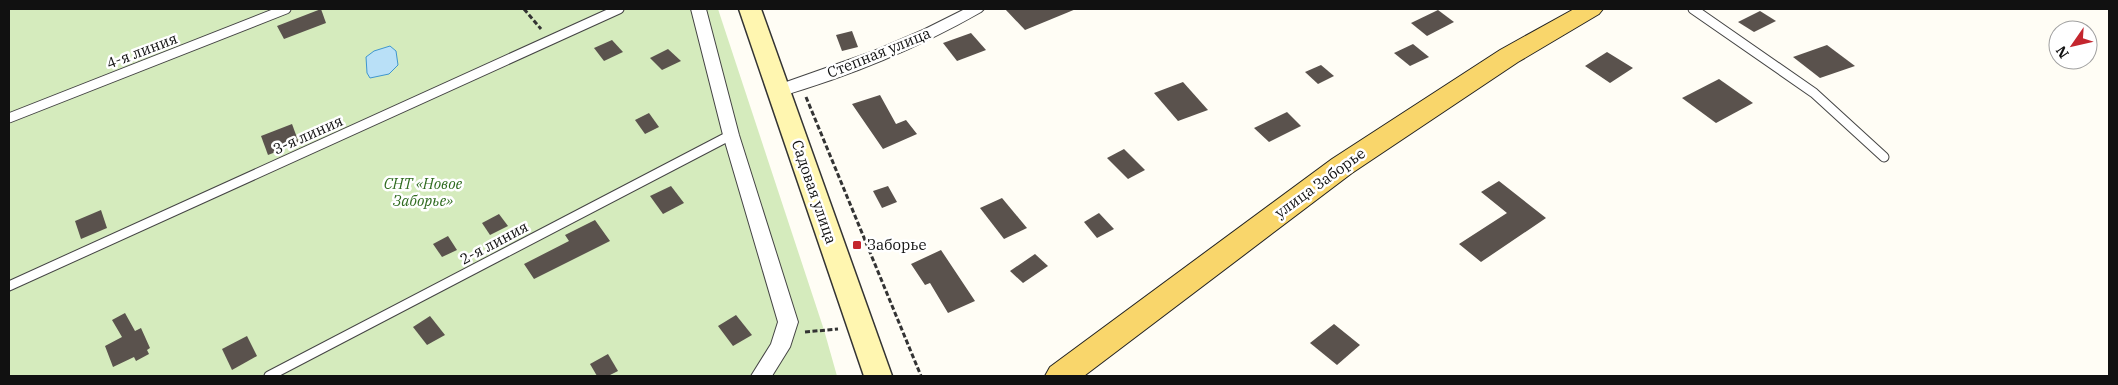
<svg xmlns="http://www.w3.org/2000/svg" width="2118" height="385" font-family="'IBM Plex Serif',serif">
<rect width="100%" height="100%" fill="#fffdf5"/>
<polygon fill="#d5ebbd" points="9,9 718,9 824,330 837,376 9,376"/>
<polygon fill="#b9e0f7" stroke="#3f96cf" points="390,46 396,51 398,65 389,74 370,78 367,73 366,57 374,51"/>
<g fill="#5a524d">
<polygon points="321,9 326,23 284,39 277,26"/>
<polygon points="1005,9 1076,9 1025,30"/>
<polygon points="1438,10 1454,22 1427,36 1411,23"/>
<polygon points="1760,11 1776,21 1754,32 1738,22"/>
<polygon points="852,31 858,47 842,51 836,35"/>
<polygon points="971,33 986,50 957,61 943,43"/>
<polygon points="612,40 623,52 604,61 594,48"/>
<polygon points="1413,44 1429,57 1410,66 1394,53"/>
<polygon points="1827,45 1855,66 1820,78 1793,57"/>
<polygon points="668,49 681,61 662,70 650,58"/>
<polygon points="1607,52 1633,68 1610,83 1585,66"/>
<polygon points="1321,65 1334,76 1318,84 1305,72"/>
<polygon points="1719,79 1753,103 1716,123 1682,98"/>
<polygon points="1183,82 1208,110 1178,121 1154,93"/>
<polygon points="880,95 896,124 906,120 917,134 883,149 852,104"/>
<polygon points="1287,112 1301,126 1269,142 1254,128"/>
<polygon points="649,113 659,127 645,134 635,120"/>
<polygon points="292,124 299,143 268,155 261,136"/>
<polygon points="1124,149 1145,170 1128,179 1107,158"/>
<polygon points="1499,181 1546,218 1481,262 1459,244 1507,213 1481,192"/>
<polygon points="671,186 684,203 663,214 650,196"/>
<polygon points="888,186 897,202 882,208 873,191"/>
<polygon points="1002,198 1027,228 1004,239 980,208"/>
<polygon points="101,210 107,228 81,239 75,221"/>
<polygon points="1099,213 1114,229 1097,238 1084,222"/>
<polygon points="499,214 508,226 490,235 482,223"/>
<polygon points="595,220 610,241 534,279 524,264 569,241 565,235"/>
<polygon points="448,236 457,250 442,257 433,244"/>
<polygon points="941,250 975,301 948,313 930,283 925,285 911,264"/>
<polygon points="1035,254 1048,266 1023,283 1010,271"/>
<polygon points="125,313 135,331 141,328 150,348 147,350 149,354 136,361 134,357 113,367 105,346 122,337 112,320"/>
<polygon points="736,315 752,335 733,346 718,326"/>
<polygon points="430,316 445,335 427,345 413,327"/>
<polygon points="1334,324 1360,345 1337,365 1310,343"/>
<polygon points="247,336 257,356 232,370 222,349"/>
<polygon points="608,354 618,371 608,376 597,376 590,364"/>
</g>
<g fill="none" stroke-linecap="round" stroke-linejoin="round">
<defs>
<g id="lane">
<polyline points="1693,9 1814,93 1884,157"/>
<polyline points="9,118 286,9"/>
<polyline points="9,286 619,9"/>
<polyline points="269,376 731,135"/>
</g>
<g id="street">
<polygon points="691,9 706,9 739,135 798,322 790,347 772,376 751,376 771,344 778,322 723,135"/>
<path d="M965 9H984L981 12C918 48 848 77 778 97L772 95 770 91 772 87 874 51 923 30Z"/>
</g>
<polygon id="secondary" points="739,9 761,9 892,376 864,376"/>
<polygon id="primary" points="1574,9 1603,9 1599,14 1518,62 1352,173 1084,376 1045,376 1050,367 1332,159 1500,50"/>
</defs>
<use href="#lane" stroke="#444" stroke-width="11"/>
<use href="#street" stroke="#444" stroke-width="2"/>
<use href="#secondary" stroke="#333" stroke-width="3"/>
<use href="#primary" stroke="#222" stroke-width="2"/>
<g stroke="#333" stroke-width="3" stroke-dasharray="5 2.5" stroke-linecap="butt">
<polyline points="524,9 541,29"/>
<polyline points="806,97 921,376"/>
<polyline points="805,332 838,329"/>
</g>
<use href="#lane" stroke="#fff" stroke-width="9"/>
<use href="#street" fill="#fff" fill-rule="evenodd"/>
<use href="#secondary" fill="#fff6b0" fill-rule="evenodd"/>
<use href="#primary" fill="#f9d66b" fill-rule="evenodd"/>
</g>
<rect fill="#c4262e" stroke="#fff" stroke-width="2" x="852" y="240" width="10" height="10" rx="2.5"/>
<g text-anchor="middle" stroke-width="5" stroke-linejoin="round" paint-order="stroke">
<g font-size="15" fill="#111" stroke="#fff">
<text transform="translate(142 51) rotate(-21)" y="5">4-я линия</text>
<text transform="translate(879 53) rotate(-22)" y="5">Степная улица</text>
<text transform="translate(308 135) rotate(-24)" y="5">3-я линия</text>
<text transform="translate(1320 183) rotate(-36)" y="5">улица Заборье</text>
<text transform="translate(814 192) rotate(71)" y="5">Садовая улица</text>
<text transform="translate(494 243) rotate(-28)" y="5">2-я линия</text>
</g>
<g font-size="15" font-style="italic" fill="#2f6b1f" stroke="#fff">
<text x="423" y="189">СНТ «Новое<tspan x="423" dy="17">Заборье»</tspan></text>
</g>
<g font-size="15" fill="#111" stroke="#fff" text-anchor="start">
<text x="867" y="250">Заборье</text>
</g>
</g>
<rect width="2118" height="385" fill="none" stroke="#111111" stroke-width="20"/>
<g transform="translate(2073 45) rotate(236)"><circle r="24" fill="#ffffff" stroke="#a0a0a0"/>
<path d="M0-4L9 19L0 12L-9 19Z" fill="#c4262e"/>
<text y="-8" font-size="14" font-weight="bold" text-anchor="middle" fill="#111111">N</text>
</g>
</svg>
